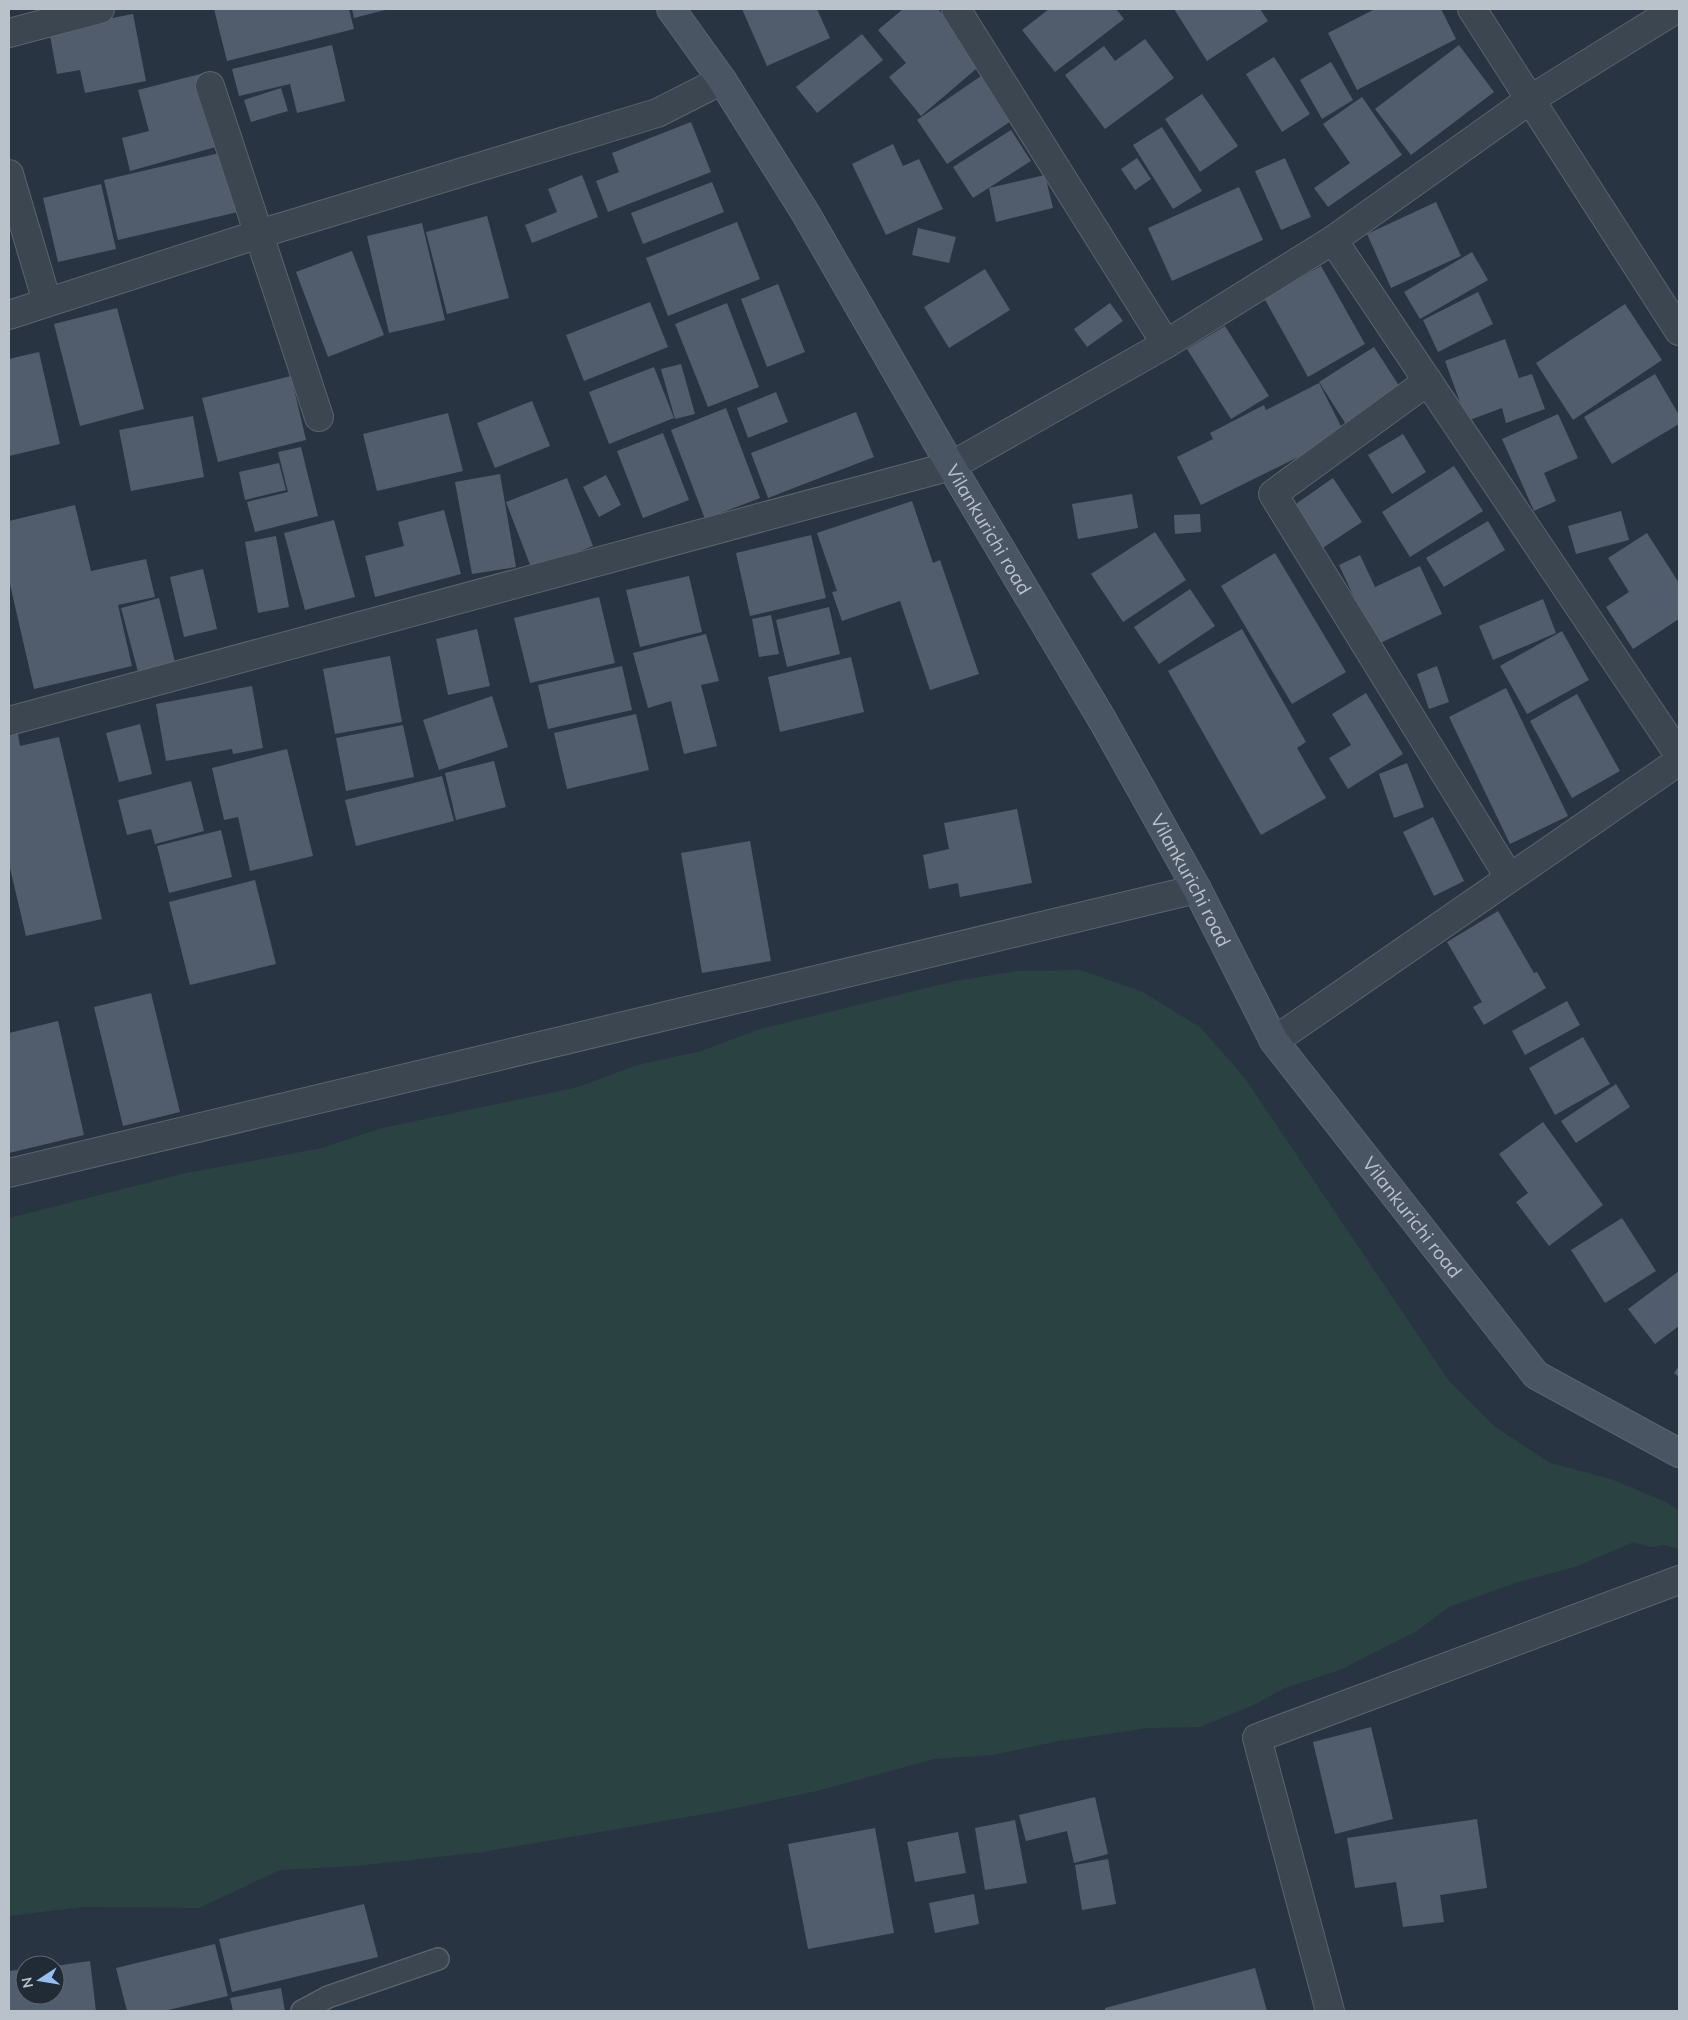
<svg xmlns="http://www.w3.org/2000/svg" width="1688" height="2020" font-family="Mulish,sans-serif">
<rect width="100%" height="100%" fill="#283441"/>
<polygon fill="#2b4243" points="1080,970 1143,992 1201,1028 1244,1077 1449,1381 1494,1426 1550,1463 1611,1479 1666,1502 1679,1511 1679,1549 1664,1545 1649,1547 1634,1542 1575,1567 1515,1583 1449,1607 1417,1631 1340,1670 1285,1688 1256,1704 1200,1727 1149,1728 1059,1741 993,1755 934,1759 817,1791 722,1811 483,1852 356,1866 280,1870 199,1908 83,1907 9,1916 9,1218 186,1173 322,1148 382,1128 578,1087 637,1065 701,1051 760,1029 955,981 1017,971"/>
<g fill="#515d6c">
<polygon points="214,9 349,9 354,29 227,61"/>
<polygon points="352,9 389,9 354,18"/>
<polygon points="742,9 817,9 830,38 767,66"/>
<polygon points="903,9 938,9 983,63 921,116 889,77 906,63 878,30"/>
<polygon points="1049,9 1116,9 1124,19 1055,72 1022,30"/>
<polygon points="1174,9 1260,9 1268,21 1207,61"/>
<polygon points="1375,9 1441,9 1456,39 1357,90 1328,33"/>
<polygon points="133,14 146,81 85,93 80,70 57,74 49,30"/>
<polygon points="862,34 883,60 817,113 796,87"/>
<polygon points="1145,39 1174,78 1105,129 1065,75 1104,46 1115,61"/>
<polygon points="332,45 345,101 297,113 290,84 239,96 232,69"/>
<polygon points="1459,45 1494,92 1411,155 1375,109"/>
<polygon points="1274,57 1310,114 1282,132 1246,74"/>
<polygon points="1331,62 1353,100 1322,119 1300,80"/>
<polygon points="204,73 223,145 130,171 122,138 149,131 138,90"/>
<polygon points="981,76 1011,121 947,164 917,120"/>
<polygon points="281,88 288,111 251,122 244,100"/>
<polygon points="1202,94 1238,146 1200,172 1165,119"/>
<polygon points="1362,97 1402,155 1328,207 1314,188 1350,163 1323,124"/>
<polygon points="691,122 711,172 608,212 596,181 619,172 612,153"/>
<polygon points="1162,127 1202,191 1173,209 1133,145"/>
<polygon points="1011,130 1031,161 973,198 953,167"/>
<polygon points="893,144 903,166 919,159 943,209 886,235 852,164"/>
<polygon points="224,152 238,212 118,240 104,180"/>
<polygon points="1137,158 1151,179 1135,190 1121,169"/>
<polygon points="1285,158 1311,217 1281,230 1255,171"/>
<polygon points="582,175 598,217 532,243 525,225 557,212 548,189"/>
<polygon points="1045,175 1053,208 996,222 989,188"/>
<polygon points="712,182 724,212 643,244 631,213"/>
<polygon points="101,184 116,249 58,262 43,198"/>
<polygon points="1239,187 1263,240 1172,281 1148,228"/>
<polygon points="1436,202 1461,256 1391,288 1367,234"/>
<polygon points="487,216 509,298 447,314 426,232"/>
<polygon points="737,222 760,279 668,316 646,258"/>
<polygon points="422,223 445,320 389,333 367,236"/>
<polygon points="918,228 956,237 949,263 912,255"/>
<polygon points="352,251 384,335 328,357 296,272"/>
<polygon points="1472,252 1488,280 1420,319 1404,292"/>
<polygon points="1321,266 1365,344 1308,377 1264,298"/>
<polygon points="985,269 1010,310 949,348 924,307"/>
<polygon points="778,284 805,352 767,367 741,299"/>
<polygon points="1478,292 1493,324 1438,352 1423,320"/>
<polygon points="650,302 668,347 584,381 566,335"/>
<polygon points="727,303 759,387 708,407 675,324"/>
<polygon points="1110,303 1123,321 1087,347 1074,329"/>
<polygon points="1625,304 1662,360 1573,420 1536,363"/>
<polygon points="117,308 144,409 80,426 54,324"/>
<polygon points="1225,326 1269,396 1231,419 1187,349"/>
<polygon points="1505,339 1519,378 1532,374 1545,409 1506,423 1502,408 1467,421 1445,361"/>
<polygon points="1374,347 1405,395 1372,406 1345,423 1319,382"/>
<polygon points="39,352 60,444 9,456 9,359"/>
<polygon points="681,364 695,414 675,419 661,369"/>
<polygon points="654,367 674,418 609,444 589,392"/>
<polygon points="1655,374 1679,415 1679,424 1612,464 1584,417"/>
<polygon points="291,376 306,440 218,462 202,398"/>
<polygon points="1319,383 1345,434 1201,505 1177,457 1213,439 1210,433 1264,405 1266,410"/>
<polygon points="776,392 788,422 748,438 737,408"/>
<polygon points="532,401 550,446 495,468 477,423"/>
<polygon points="726,408 760,498 705,519 671,430"/>
<polygon points="856,412 874,457 768,498 751,453"/>
<polygon points="448,413 463,471 377,491 363,434"/>
<polygon points="1558,414 1578,458 1544,473 1556,501 1534,511 1502,439"/>
<polygon points="193,416 204,477 131,491 119,430"/>
<polygon points="663,433 689,500 643,518 617,451"/>
<polygon points="1403,434 1426,472 1392,494 1368,455"/>
<polygon points="301,447 318,516 255,532 247,502 288,492 278,452"/>
<polygon points="279,463 286,490 245,500 239,472"/>
<polygon points="1454,466 1483,511 1410,557 1382,512"/>
<polygon points="500,474 516,567 472,574 455,482"/>
<polygon points="606,475 621,505 599,517 583,487"/>
<polygon points="567,478 593,546 532,570 506,502"/>
<polygon points="1333,478 1362,522 1321,549 1293,506"/>
<polygon points="1132,494 1138,528 1078,539 1072,504"/>
<polygon points="912,501 933,563 940,560 979,674 930,690 900,601 842,621 832,592 837,591 817,533"/>
<polygon points="75,505 91,571 146,559 155,597 118,605 132,666 34,689 9,580 9,521"/>
<polygon points="444,510 461,574 375,597 365,556 404,546 398,522"/>
<polygon points="1621,511 1629,540 1576,554 1568,526"/>
<polygon points="1200,514 1201,532 1175,534 1174,515"/>
<polygon points="334,520 355,597 305,610 284,533"/>
<polygon points="1488,521 1505,550 1444,587 1426,558"/>
<polygon points="1155,532 1186,580 1123,622 1091,574"/>
<polygon points="1647,533 1679,583 1679,619 1633,649 1606,607 1629,592 1608,558"/>
<polygon points="811,535 826,598 750,616 736,553"/>
<polygon points="276,536 289,607 258,613 245,542"/>
<polygon points="1275,553 1346,672 1292,704 1221,586"/>
<polygon points="1360,555 1375,587 1420,566 1442,614 1376,645 1339,565"/>
<polygon points="203,569 217,629 184,637 170,577"/>
<polygon points="689,576 702,632 640,647 626,590"/>
<polygon points="1190,589 1215,626 1159,664 1134,627"/>
<polygon points="599,597 615,663 530,683 514,618"/>
<polygon points="159,598 175,662 138,672 121,608"/>
<polygon points="1543,599 1556,633 1493,660 1479,626"/>
<polygon points="829,607 840,654 787,667 776,620"/>
<polygon points="771,615 779,654 759,657 752,619"/>
<polygon points="477,629 490,686 448,695 436,639"/>
<polygon points="1242,629 1306,742 1297,748 1326,798 1261,835 1168,671"/>
<polygon points="1562,631 1589,680 1527,714 1500,666"/>
<polygon points="706,634 719,681 701,685 717,746 684,754 671,701 648,708 633,653"/>
<polygon points="390,656 402,722 335,734 323,669"/>
<polygon points="851,657 864,712 780,732 768,677"/>
<polygon points="622,666 632,710 548,729 538,685"/>
<polygon points="1437,666 1449,702 1429,709 1417,674"/>
<polygon points="252,686 263,748 233,754 232,749 166,761 156,704"/>
<polygon points="1506,688 1568,816 1510,844 1449,717"/>
<polygon points="1366,693 1403,754 1348,789 1329,758 1351,745 1332,714"/>
<polygon points="1577,694 1620,771 1572,798 1530,721"/>
<polygon points="492,696 508,747 439,770 423,720"/>
<polygon points="636,714 649,770 567,789 554,733"/>
<polygon points="140,724 152,774 119,782 106,733"/>
<polygon points="403,725 414,777 346,791 336,738"/>
<polygon points="17,728 20,746 59,737 102,919 26,936 9,864 9,729"/>
<polygon points="287,749 313,856 250,871 238,817 224,820 212,768"/>
<polygon points="494,761 506,807 456,820 445,773"/>
<polygon points="1407,763 1424,807 1394,818 1379,774"/>
<polygon points="442,776 454,821 356,846 345,800"/>
<polygon points="191,781 204,831 155,844 151,829 127,835 118,800"/>
<polygon points="1017,809 1032,883 960,897 958,883 929,889 923,855 949,849 944,823"/>
<polygon points="1433,817 1464,881 1434,896 1403,832"/>
<polygon points="221,830 232,877 169,893 157,846"/>
<polygon points="750,841 771,961 702,973 681,853"/>
<polygon points="255,880 276,964 190,985 169,902"/>
<polygon points="1498,911 1534,973 1537,972 1546,988 1484,1025 1473,1007 1482,1002 1447,942"/>
<polygon points="151,993 180,1112 123,1126 94,1007"/>
<polygon points="1567,1001 1580,1025 1525,1055 1512,1031"/>
<polygon points="58,1021 84,1135 9,1153 9,1033"/>
<polygon points="1583,1037 1610,1084 1555,1115 1529,1068"/>
<polygon points="1616,1084 1630,1107 1576,1143 1561,1121"/>
<polygon points="1543,1122 1603,1205 1549,1246 1516,1202 1528,1193 1499,1154"/>
<polygon points="1622,1218 1656,1271 1605,1303 1571,1250"/>
<polygon points="1679,1271 1679,1326 1655,1344 1628,1309"/>
<polygon points="1679,1366 1679,1377 1674,1373"/>
<polygon points="1371,1727 1393,1819 1335,1834 1313,1742"/>
<polygon points="1095,1797 1108,1854 1074,1863 1067,1831 1026,1841 1019,1815"/>
<polygon points="1477,1819 1487,1888 1440,1895 1444,1922 1403,1927 1396,1882 1355,1888 1347,1838"/>
<polygon points="1015,1820 1027,1883 985,1890 975,1828"/>
<polygon points="875,1828 894,1933 808,1949 788,1844"/>
<polygon points="958,1832 966,1873 915,1882 907,1842"/>
<polygon points="1108,1859 1116,1904 1082,1910 1075,1865"/>
<polygon points="974,1894 979,1924 935,1933 929,1903"/>
<polygon points="364,1904 378,1957 232,1992 219,1939"/>
<polygon points="215,1944 228,1996 164,2011 127,2011 116,1968"/>
<polygon points="90,1961 96,2011 9,2011 9,1971 25,1969 25,1995 55,1995 55,1966"/>
<polygon points="1255,1968 1267,2011 1105,2011 1105,2008"/>
<polygon points="281,1988 285,2011 233,2011 230,1998"/>
</g>
<g fill="none" stroke-linecap="round" stroke-linejoin="round">
<defs>
<polyline id="service" points="302,2011 328,1997 438,1959"/>
<g id="minor">
<polyline points="956,9 1166,344"/>
<polyline points="1472,9 1679,331"/>
<polyline points="9,33 100,9"/>
<polyline points="210,86 319,417"/>
<polyline points="9,174 47,302"/>
<polyline points="1333,240 1679,755"/>
<polyline points="9,315 259,234 657,113 722,80"/>
<polyline points="1428,381 1273,494 1509,877"/>
<polyline points="9,721 951,466 1166,344 1333,240 1531,99 1676,9"/>
<polyline points="1274,1041 1679,761"/>
<polyline points="9,1173 1197,889"/>
<polyline points="1330,2011 1257,1738 1679,1580"/>
</g>
<g id="secondary">
<path id="s1" d="M671 9 722 80 806 214 951 466 1103 721 1197 889 1274 1041 1536 1375 1679 1453"/>
</g>
</defs>
<use href="#service" stroke="#5a646e" stroke-width="24"/>
<use href="#minor" stroke="#5a646e" stroke-width="30"/>
<use href="#secondary" stroke="#5a646e" stroke-width="30"/>
<use href="#service" stroke="#3c4651" stroke-width="21"/>
<use href="#minor" stroke="#3c4651" stroke-width="28"/>
<use href="#secondary" stroke="#4a5564" stroke-width="28"/>
</g>
<g text-anchor="middle" stroke-width="4" stroke-linejoin="round" paint-order="stroke">
<g font-size="19" fill="#b9c1cb" stroke="#212b36">
<text dy="7" stroke="none"><textPath href="#s1" startOffset="610">Vilankurichi road</textPath></text>
<text dy="7" stroke="none"><textPath href="#s1" startOffset="1015">Vilankurichi road</textPath></text>
<text dy="7" stroke="none"><textPath href="#s1" startOffset="1420">Vilankurichi road</textPath></text>
</g>
</g>
<rect width="1688" height="2020" fill="none" stroke="#b9c1cb" stroke-width="20"/>
<g transform="translate(40 1980) rotate(258)"><circle r="24" fill="#212b36" stroke="#5e6772"/>
<path d="M0-4L9 19L0 12L-9 19Z" fill="#95bef3"/>
<text y="-8" font-size="14" font-weight="bold" text-anchor="middle" fill="#b9c1cb">N</text>
</g>
</svg>
